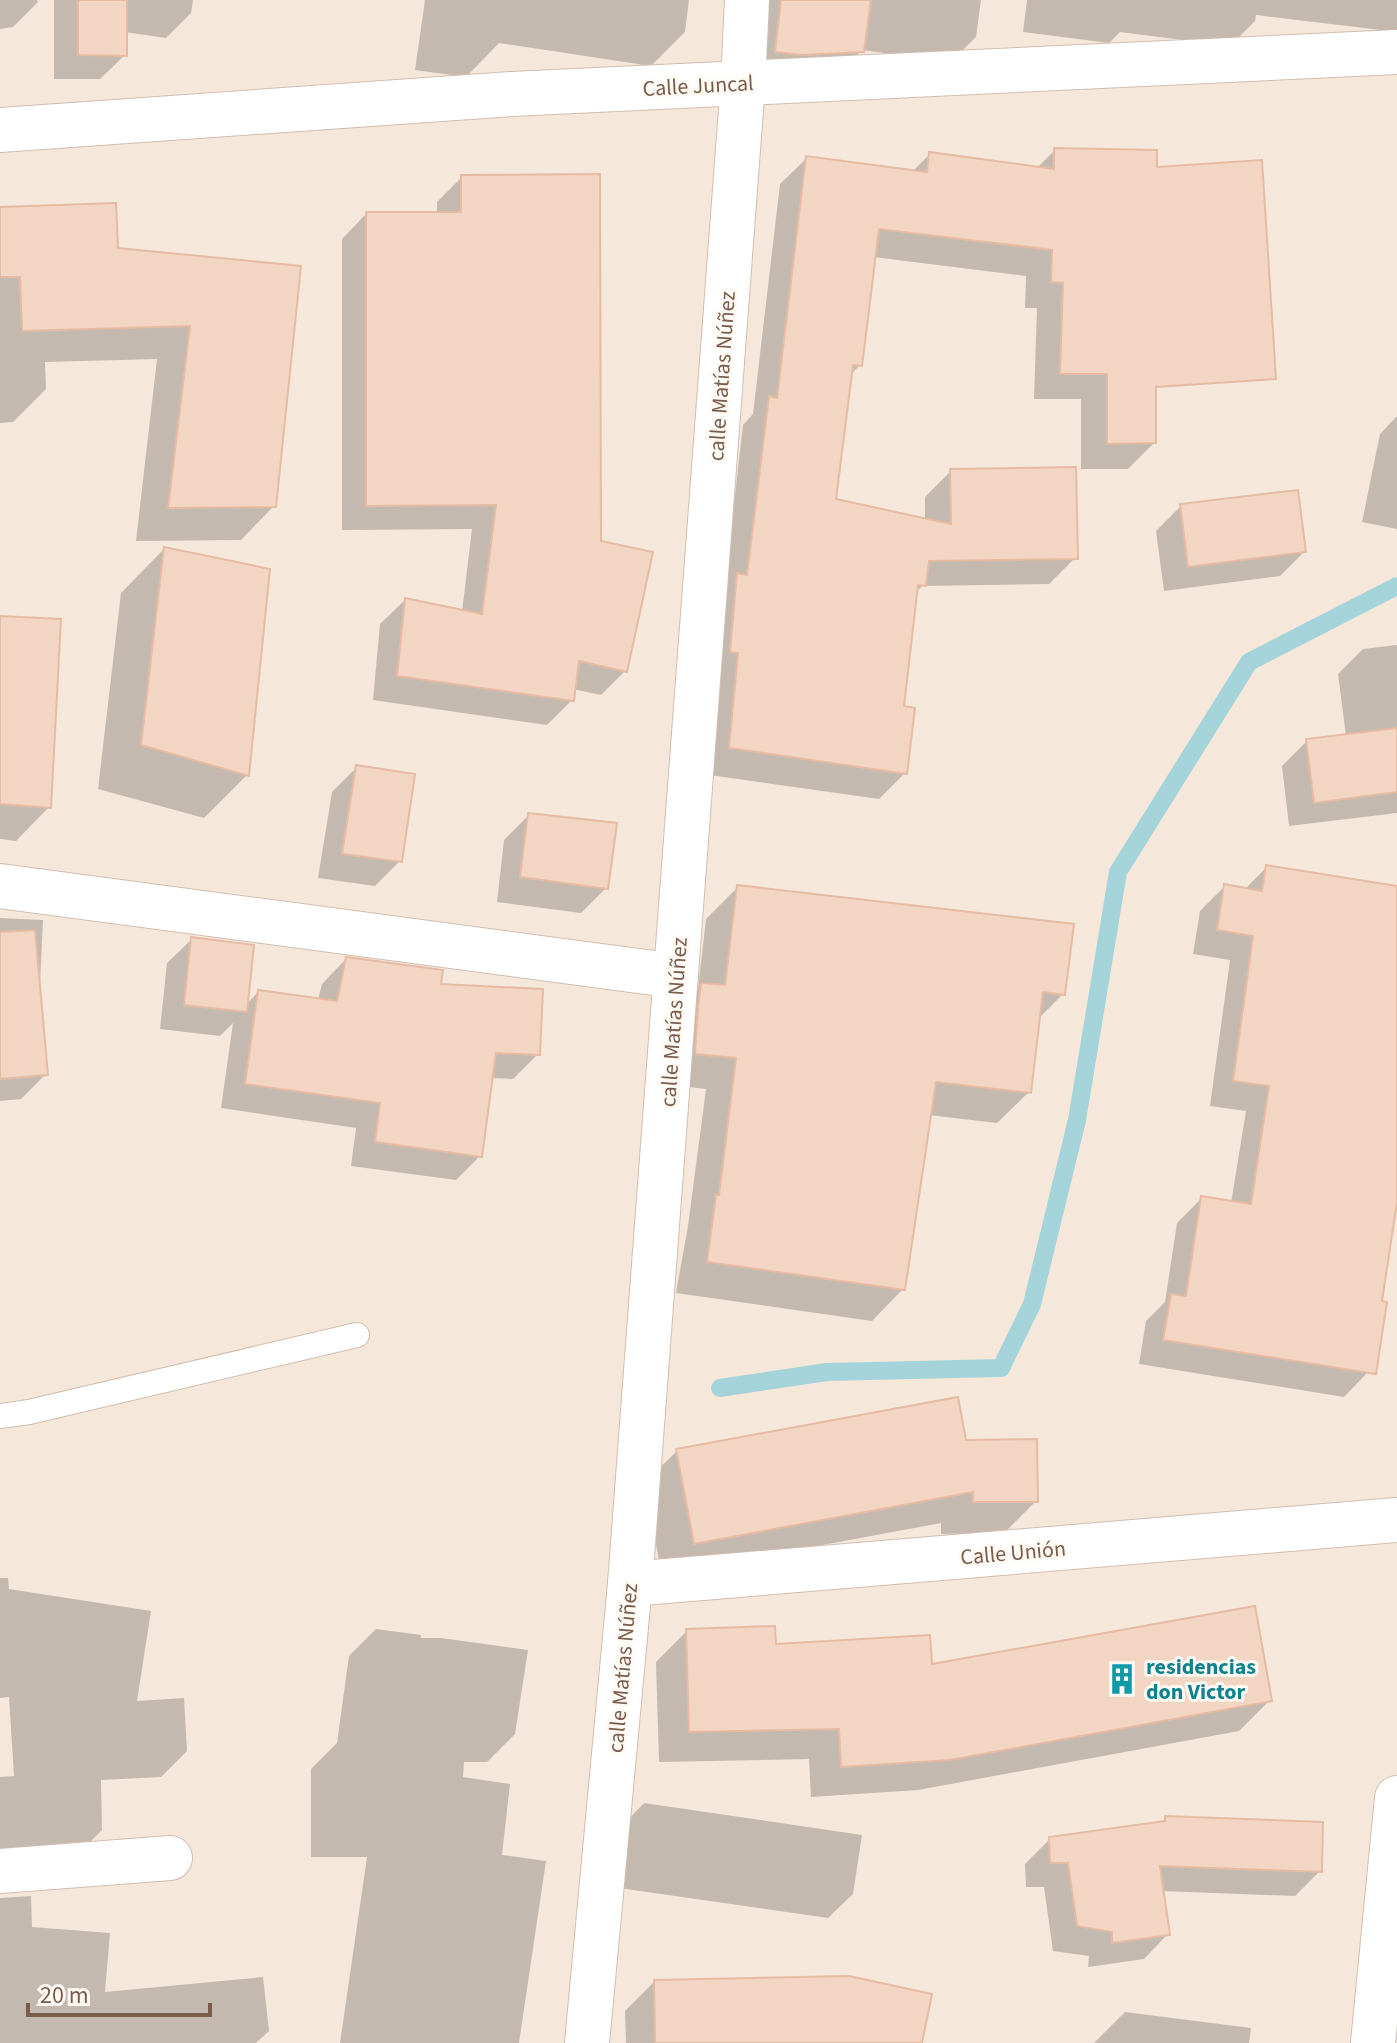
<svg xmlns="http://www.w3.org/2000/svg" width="1397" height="2043" font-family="'Source Sans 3',sans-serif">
<rect width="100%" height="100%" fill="#fdf6ec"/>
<rect fill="#f5e8da" x="0" y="0" width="1397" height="2043"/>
<g fill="#0003">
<polygon points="0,0 37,0 38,2 13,27 0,29"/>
<polygon points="54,0 193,0 191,13 166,38 125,32 125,55 100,79 54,79"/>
<polygon points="425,0 689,0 685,32 651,66 499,43 466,77 415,70"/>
<polygon points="760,0 981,0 976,37 951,62 862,50 837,76 751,76"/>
<polygon points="1027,0 1397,0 1397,32 1256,15 1255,21 1230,46 1120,32 1109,43 1023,32"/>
<polygon points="1055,150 1154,368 1154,443 1128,469 1081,469 1081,399 1034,399 1037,308 1025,308 1026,276 873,257 860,365 849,376 833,501 925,520 925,497 951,471 1075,558 1049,584 922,586 915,594 902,707 905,773 879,799 703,774 743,425 753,414 780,184 807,158 912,172 930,154 1036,169"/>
<polygon points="462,177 599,542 625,671 601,695 573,689 572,700 547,725 373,700 380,624 405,600 462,612 472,529 342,530 342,239 366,214 437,214 437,202"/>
<polygon points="0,209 116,250 299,268 274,506 241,540 136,541 157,359 45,362 46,389 13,422 0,423"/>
<polygon points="1397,416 1397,529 1362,522 1380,434"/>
<polygon points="1181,506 1304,552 1280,576 1164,591 1156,531"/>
<polygon points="164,549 247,775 204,818 98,789 121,593"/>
<polygon points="0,618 49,807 16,841 0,839"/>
<polygon points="1397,645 1397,813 1289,826 1282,766 1307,741 1346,736 1338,674 1363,649"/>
<polygon points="357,767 400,861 375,886 318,878 332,792"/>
<polygon points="529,815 606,888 581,913 497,902 504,840"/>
<polygon points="1267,867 1397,888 1397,1190 1368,1372 1344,1397 1139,1364 1146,1321 1165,1302 1177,1223 1202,1198 1231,1203 1246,1111 1210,1106 1230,960 1193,954 1200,911 1224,887 1244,890"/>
<polygon points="738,887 1063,994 1037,1020 1029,1092 997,1123 929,1115 903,1289 872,1321 676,1293 688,1226 706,1089 664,1084 671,1016 698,989 706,919"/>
<polygon points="0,918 43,920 40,984 46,1074 21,1099 0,1101"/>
<polygon points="192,939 246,1005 258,992 318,1000 322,984 346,959 438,986 538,1054 513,1079 491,1078 480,1156 456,1180 351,1166 356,1128 221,1108 233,1023 220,1036 160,1029 167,963"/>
<polygon points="964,1442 1036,1501 1004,1533 941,1534 941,1523 662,1575 644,1483 677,1451"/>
<polygon points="0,1578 8,1578 9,1589 151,1611 137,1701 184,1698 187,1751 161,1777 101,1780 102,1830 76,1856 0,1869 0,1777 14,1776 9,1697 0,1698"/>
<polygon points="376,1629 421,1635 421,1638 441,1638 528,1650 515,1734 487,1762 464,1762 463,1777 510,1784 502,1855 546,1861 519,2043 340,2043 367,1857 311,1857 311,1769 337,1743 349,1656"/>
<polygon points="687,1631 774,1646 930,1667 1270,1700 1239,1731 918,1790 811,1797 809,1759 659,1762 656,1662"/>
<polygon points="644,1803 862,1835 853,1894 828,1918 612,1887 620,1828"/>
<polygon points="1166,1818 1320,1871 1295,1896 1162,1891 1168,1934 1144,1959 1088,1967 1089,1956 1053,1951 1044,1887 1026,1887 1025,1864 1050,1839 1161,1823"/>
<polygon points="31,1896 32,1927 110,1933 105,1992 263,1977 269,2031 256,2043 0,2043 0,1898"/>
<polygon points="654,1982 920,2043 626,2043 625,2011"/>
<polygon points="1125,2012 1251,2028 1249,2043 1094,2043"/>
</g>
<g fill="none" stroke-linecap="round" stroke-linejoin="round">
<polyline stroke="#a5d3da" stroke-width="18" points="720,1388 827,1372 1001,1368 1032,1304 1077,1120 1118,872 1249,662 1397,586"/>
</g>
<g fill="#f3d5c3" stroke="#e6bba3" stroke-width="2">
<polygon points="78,0 127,0 127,56 78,55"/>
<polygon points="781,0 871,0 864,52 802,55 775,52"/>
<polygon points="1054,148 1157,150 1157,167 1262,160 1276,379 1156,387 1156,443 1107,444 1107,374 1060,374 1063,283 1051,282 1052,250 879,229 862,366 853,365 836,499 951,524 950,469 1076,467 1078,559 929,561 926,586 918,585 904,706 915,708 907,774 729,748 738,653 730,652 737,573 747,575 769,396 777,398 806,156 927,172 929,152 1054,169"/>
<polygon points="600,174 601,541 653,552 627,672 579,661 574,701 397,676 405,598 482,614 496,505 366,506 366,212 461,212 461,175"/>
<polygon points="116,203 118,248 301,266 276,507 168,508 190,326 22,331 20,277 0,277 0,207"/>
<polygon points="1298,490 1306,552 1188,567 1180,504"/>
<polygon points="164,547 270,569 249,776 141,745"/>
<polygon points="0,616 61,619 51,808 0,804"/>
<polygon points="1397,728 1397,792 1314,803 1306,739"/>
<polygon points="356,765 415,774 402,862 342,854"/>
<polygon points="528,813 617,823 608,889 520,877"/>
<polygon points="1266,865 1397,886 1397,1202 1382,1301 1387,1302 1376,1374 1163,1340 1171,1294 1186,1296 1201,1196 1251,1204 1269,1086 1233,1081 1253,936 1217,930 1224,884 1262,891"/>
<polygon points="737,885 1074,924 1065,995 1043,992 1031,1093 936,1082 905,1290 707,1262 716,1195 719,1195 736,1058 695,1054 698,1007 701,983 725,985"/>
<polygon points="35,930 48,1075 0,1079 0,932"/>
<polygon points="191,937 254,945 247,1012 184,1005"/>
<polygon points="346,957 443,970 441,984 543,989 540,1055 496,1053 482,1157 375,1142 380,1103 245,1084 258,990 337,1001"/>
<polygon points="958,1397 966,1440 1037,1439 1038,1502 973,1502 973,1492 694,1544 676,1449"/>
<polygon points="1255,1606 1272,1701 950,1760 841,1767 839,1729 689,1732 686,1629 775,1626 776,1644 930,1635 932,1664"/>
<polygon points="1165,1816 1323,1822 1322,1872 1160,1866 1170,1935 1112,1943 1112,1932 1077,1926 1068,1863 1050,1863 1049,1837 1165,1821"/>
<polygon points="849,1976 932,1994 922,2043 655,2043 654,1980"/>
</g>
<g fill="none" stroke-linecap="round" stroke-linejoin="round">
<defs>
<polyline id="lane" points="0,1416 29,1412 357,1335"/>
<g id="street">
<polyline points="0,130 512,94 1397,52"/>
<polyline points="0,886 676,976"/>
<polyline points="630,1584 1397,1520"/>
<polyline points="0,1871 170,1858"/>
<polyline points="587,2043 630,1584 743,83 747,0"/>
<polyline points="1373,2043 1397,1798"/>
</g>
</defs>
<use href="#lane" stroke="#d1beb0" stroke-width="26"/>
<use href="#street" stroke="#d1beb0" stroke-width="46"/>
<use href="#lane" stroke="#fff" stroke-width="24"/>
<use href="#street" stroke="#fff" stroke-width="44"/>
</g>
<defs>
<symbol id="building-bare" viewBox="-9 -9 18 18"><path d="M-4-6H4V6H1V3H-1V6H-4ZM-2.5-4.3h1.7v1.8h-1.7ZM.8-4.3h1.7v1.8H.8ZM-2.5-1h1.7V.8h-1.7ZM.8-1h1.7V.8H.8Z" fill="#0f9aa8" stroke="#fffaf3" stroke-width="2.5" paint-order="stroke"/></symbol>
</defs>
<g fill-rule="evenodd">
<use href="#building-bare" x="1100" y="1657" width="44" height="44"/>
</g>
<g text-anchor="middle" stroke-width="6" stroke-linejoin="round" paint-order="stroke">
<g font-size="22" fill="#7a5c4d" stroke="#fffaf3">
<text transform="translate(698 85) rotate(-3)" y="8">Calle Juncal</text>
<text transform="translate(721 376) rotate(-86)" y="8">calle Matías Núñez</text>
<text transform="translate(673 1022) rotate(-86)" y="8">calle Matías Núñez</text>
<text transform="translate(1013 1552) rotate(-5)" y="8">Calle Unión</text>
<text transform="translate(622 1668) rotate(-85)" y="8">calle Matías Núñez</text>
</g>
<g font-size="22" font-weight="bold" fill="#0d838f" stroke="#fffaf3" text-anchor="start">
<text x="1146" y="1674">residencias<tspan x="1146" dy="25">don Victor</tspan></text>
</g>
</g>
<path d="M28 2003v12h182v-12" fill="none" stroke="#7a5c4d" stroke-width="4"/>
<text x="40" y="2003" font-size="24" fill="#7a5c4d" stroke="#fffaf3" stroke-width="6" paint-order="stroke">20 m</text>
</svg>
